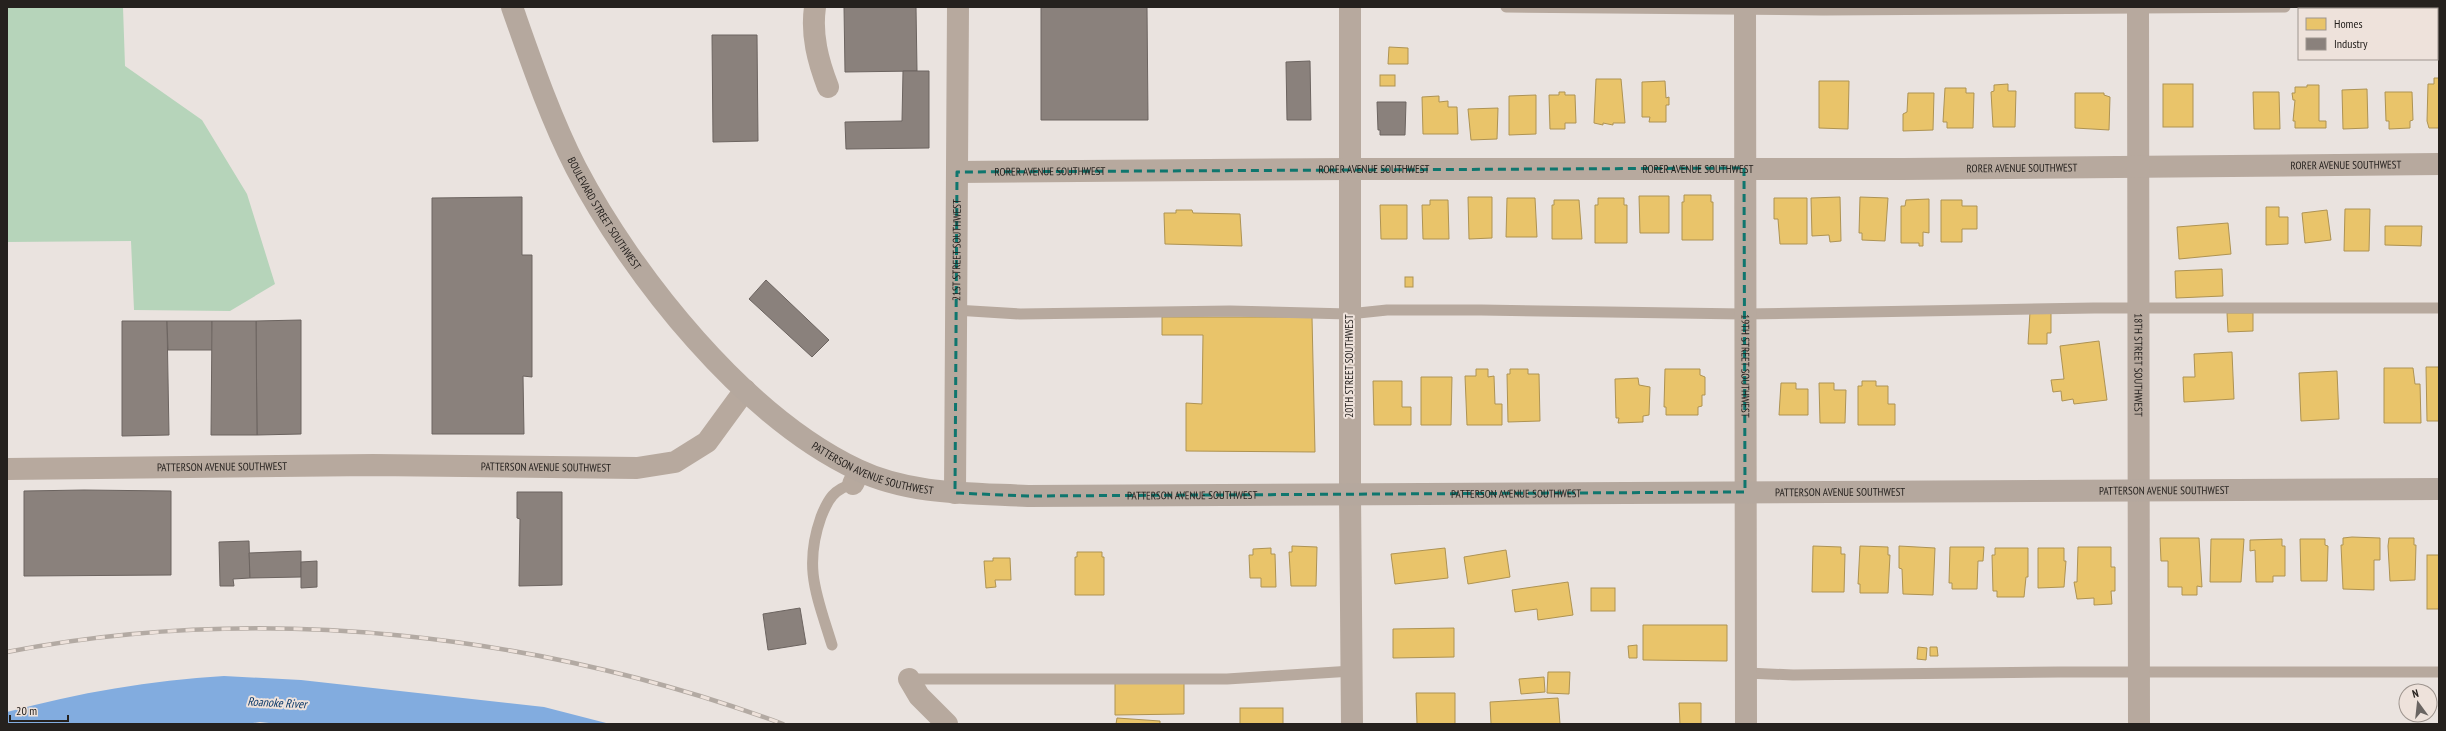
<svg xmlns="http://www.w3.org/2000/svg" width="2446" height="731" font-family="'PT Sans Narrow',sans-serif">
<rect width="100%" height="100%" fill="#eae3df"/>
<polygon fill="#b6d4ba" points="7,7 123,7 125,66 202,120 247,194 275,284 230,311 134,310 131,241 7,242"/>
<path fill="#82acdf" d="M224 676 301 680 544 707 610 724H278L260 722 247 724H7V712C78 693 151 680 224 676Z"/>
<g fill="#e9c46a" stroke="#ae9353">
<polygon points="1389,47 1408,48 1408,64 1388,64"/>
<rect x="1380" y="75" width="15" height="11"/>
<polygon points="2434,78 2439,78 2439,128 2429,128 2427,121 2428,84 2434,84"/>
<polygon points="1596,79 1621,79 1625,123 1613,123 1613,125 1603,123 1603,125 1594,123"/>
<polygon points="1665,81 1666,98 1669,97 1669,105 1666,105 1666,122 1649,122 1650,117 1642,117 1642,82"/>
<polygon points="1819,81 1849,81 1848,129 1819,128"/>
<polygon points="2008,84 2008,91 2016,91 2015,127 1993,127 1991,92 1994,91 1994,85"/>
<rect x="2163" y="84" width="30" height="43"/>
<polygon points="2307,85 2319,85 2319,121 2326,121 2326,128 2295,128 2295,121 2293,121 2295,100 2293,100 2292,93 2295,93 2295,87 2307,87"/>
<polygon points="1945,88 1966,88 1966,93 1974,93 1973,128 1947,128 1947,122 1943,122"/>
<polygon points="2367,89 2368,128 2343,129 2342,90"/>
<polygon points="1559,92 1565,92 1565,95 1575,95 1576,123 1565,123 1565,129 1550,129 1549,95 1559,95"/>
<polygon points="2253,92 2279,92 2280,129 2254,129"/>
<polygon points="2385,92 2412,92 2413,120 2410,121 2410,128 2389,129 2389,121 2386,121"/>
<polygon points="1908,93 1934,93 1933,130 1903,131 1903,114 1907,112"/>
<polygon points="2075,93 2104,93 2104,95 2110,97 2109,130 2075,128"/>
<polygon points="1536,95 1536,134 1509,135 1509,96"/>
<polygon points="1439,96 1439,102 1448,101 1448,107 1457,107 1458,134 1423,134 1422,97"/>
<polygon points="1498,108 1497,139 1471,140 1468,109"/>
<polygon points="1684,195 1711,195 1711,202 1713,202 1713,240 1682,240 1682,202 1684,202"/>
<polygon points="1639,196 1669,196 1669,233 1640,233"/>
<polygon points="1468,197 1492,197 1492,238 1469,239"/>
<polygon points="1840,197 1841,241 1830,242 1829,235 1812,236 1811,198"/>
<polygon points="1860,197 1888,198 1885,241 1862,240 1862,233 1859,233"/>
<polygon points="1507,198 1535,198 1537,237 1506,237"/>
<polygon points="1598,198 1624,198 1624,205 1627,205 1627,243 1595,243 1595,205 1598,205"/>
<polygon points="1774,198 1807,198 1807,244 1780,244 1778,219 1774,219"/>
<polygon points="1929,199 1929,233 1923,232 1923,246 1919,246 1919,243 1901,243 1901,206 1905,206 1906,200"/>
<polygon points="1430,200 1448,200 1449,239 1423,239 1422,205 1430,205"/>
<polygon points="1554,200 1579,200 1582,239 1552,239 1552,205 1554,205"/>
<polygon points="1941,200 1962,200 1962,206 1977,206 1977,229 1962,229 1962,242 1941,242"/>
<polygon points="1380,205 1407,205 1407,239 1381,239"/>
<polygon points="2266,207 2279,207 2279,217 2288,217 2288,244 2266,245"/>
<polygon points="2345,209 2370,209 2369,251 2344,251"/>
<polygon points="1176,210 1192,210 1193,213 1240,214 1242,246 1165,244 1164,213 1176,213"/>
<polygon points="2327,210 2331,240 2305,243 2302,213"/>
<polygon points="2228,223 2231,254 2179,259 2177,227"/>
<polygon points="2385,226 2422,226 2421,246 2385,245"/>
<polygon points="2222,269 2223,296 2176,298 2175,271"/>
<rect x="1405" y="277" width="8" height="10"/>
<polygon points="2030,312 2051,312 2051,333 2047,333 2047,344 2028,344"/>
<polygon points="2227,313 2253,313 2253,331 2228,332"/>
<polygon points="1162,317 1312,317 1315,452 1186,451 1186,403 1202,404 1203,335 1162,335"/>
<polygon points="2099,341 2107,400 2074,404 2073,399 2062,401 2061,391 2053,392 2051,380 2064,379 2060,346"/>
<polygon points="2232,352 2234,399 2184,402 2183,377 2195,377 2194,354"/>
<polygon points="2426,367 2439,367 2439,421 2427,421"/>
<polygon points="2384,368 2413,368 2415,384 2420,384 2421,423 2384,423"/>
<polygon points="1476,369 1488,369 1488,377 1494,376 1495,404 1502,404 1502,425 1467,425 1465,376 1476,376"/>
<polygon points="1510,369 1528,369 1528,374 1539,374 1540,421 1508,422 1507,374 1510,374"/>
<polygon points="1665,369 1700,369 1700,375 1705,377 1705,395 1702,395 1702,406 1698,407 1698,415 1666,415 1666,407 1664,407"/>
<polygon points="2337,371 2339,419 2301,421 2299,373"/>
<polygon points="1421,377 1452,377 1451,425 1421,425"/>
<polygon points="1638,378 1639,385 1650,387 1649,415 1643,416 1643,422 1618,423 1619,418 1616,418 1615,379"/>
<polygon points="1373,381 1402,381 1402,407 1411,407 1411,425 1374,425"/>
<polygon points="1862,381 1876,381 1876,386 1888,386 1888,404 1895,404 1895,425 1858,425 1858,386 1862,386"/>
<polygon points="1781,383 1796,383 1796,389 1808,389 1808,415 1779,415"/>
<polygon points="1819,383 1834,383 1834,390 1846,390 1845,423 1820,423"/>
<polygon points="2352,537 2380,538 2380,560 2374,560 2374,590 2343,589 2341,545 2343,545 2343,538"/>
<polygon points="2160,538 2199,538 2202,587 2197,586 2197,595 2182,595 2182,587 2168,587 2168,561 2161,561"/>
<polygon points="2389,538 2414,538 2414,545 2416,545 2415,580 2390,581 2388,546"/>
<polygon points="2211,539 2244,539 2241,582 2210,582"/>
<polygon points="2282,539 2282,546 2285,546 2285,576 2273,576 2273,582 2256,582 2255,550 2250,551 2250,540"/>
<polygon points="2300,539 2325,539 2325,545 2328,546 2327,581 2301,581"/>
<polygon points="1292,546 1317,547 1316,586 1291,586 1289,552 1292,552"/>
<polygon points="1813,546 1841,547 1841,554 1845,554 1844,592 1812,592"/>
<polygon points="1860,546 1888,547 1888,555 1890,555 1888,593 1860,593 1860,584 1858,584"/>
<polygon points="1899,546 1935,548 1933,595 1903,594 1902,569 1899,568"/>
<polygon points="1950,547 1984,547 1983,561 1978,561 1977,589 1952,589 1952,583 1949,583"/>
<polygon points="2078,547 2111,547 2111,567 2115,567 2115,591 2111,591 2112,604 2094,605 2094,598 2077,599 2074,582 2077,582"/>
<polygon points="1271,548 1271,554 1275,554 1276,587 1261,587 1261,578 1250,578 1249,555 1253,555 1253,549"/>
<polygon points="1445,548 1448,578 1395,584 1391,554"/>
<polygon points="1995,548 2028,548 2028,577 2026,577 2024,597 1997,597 1997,591 1993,591 1992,555 1995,555"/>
<polygon points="2038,548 2064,548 2064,561 2066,561 2064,587 2038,588"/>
<polygon points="1506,550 1510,577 1468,584 1464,557"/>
<polygon points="1077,552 1102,552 1102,557 1104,557 1104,595 1075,595 1075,557 1077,557"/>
<rect x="2427" y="555" width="12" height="54"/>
<polygon points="993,558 1010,558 1011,580 995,580 996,587 986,588 984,561 993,561"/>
<polygon points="1568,582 1573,615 1538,620 1537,609 1515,612 1512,590"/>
<rect x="1591" y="588" width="24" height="23"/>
<polygon points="1643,625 1727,625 1727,661 1643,660"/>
<polygon points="1454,628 1454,657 1393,658 1393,629"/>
<polygon points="1637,645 1637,658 1629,658 1628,646"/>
<polygon points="1918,647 1927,648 1926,660 1917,659"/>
<polygon points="1930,647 1937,647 1938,656 1930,656"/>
<polygon points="1548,672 1570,672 1569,694 1547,693"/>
<polygon points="1544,677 1545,692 1521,694 1519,679"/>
<polygon points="1115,681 1184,681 1184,714 1115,715"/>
<polygon points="1416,693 1455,693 1455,724 1417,724"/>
<polygon points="1558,698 1560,724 1491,724 1490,702"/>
<polygon points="1679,703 1701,703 1701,724 1680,724"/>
<rect x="1240" y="708" width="43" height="16"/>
<polygon points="1117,718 1160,721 1160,724 1116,724"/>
</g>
<g fill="#8a817c" stroke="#6c6460">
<polygon points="844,7 916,7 917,71 845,72"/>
<polygon points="1041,7 1147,7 1148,120 1041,120"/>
<polygon points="712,35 757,35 758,141 713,142"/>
<polygon points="1310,61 1311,120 1287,120 1286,62"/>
<polygon points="903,71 929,71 929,148 846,149 845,122 902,121"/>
<polygon points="1377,102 1406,102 1405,135 1380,135 1380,130 1378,130"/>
<polygon points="522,197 522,255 532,255 532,377 523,376 524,434 432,434 432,198"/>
<polygon points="766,280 829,340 812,357 749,299"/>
<polygon points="301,320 301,434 257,435 256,321"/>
<polygon points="122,321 167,321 169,435 122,436"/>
<polygon points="167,321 212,321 213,350 168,350"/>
<polygon points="212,321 256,321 257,435 211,435"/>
<polygon points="84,490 171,491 171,575 24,576 24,491"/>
<polygon points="517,492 562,492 562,585 519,586 520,519 517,518"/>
<polygon points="249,541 250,578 233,579 234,586 220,586 219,542"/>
<polygon points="301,551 301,577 250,578 249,553"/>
<polygon points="317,561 317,587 301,588 301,562"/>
<polygon points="800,608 806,644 768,650 763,614"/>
</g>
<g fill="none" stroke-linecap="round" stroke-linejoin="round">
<g stroke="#b7a99e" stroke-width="11">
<polyline points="1506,7 1823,10 2285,7"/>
<polyline points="2406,7 2439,7"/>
<polyline points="955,310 1020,314 1230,311 1349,314 1387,310 1481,310 1744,314 2094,308 2439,308"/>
<path d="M832 645C817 596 803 568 821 517 828 499 834 489 853 484"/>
<polyline points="1747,673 1793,675 2060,672 2439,672"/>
<polyline points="909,679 1227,679 1352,671"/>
</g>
<g stroke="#b7a99e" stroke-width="22">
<path d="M815 7C811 35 818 61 828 87"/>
<polyline points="1350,7 1350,494 1352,724"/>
<path id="s1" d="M1745 7 1746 724"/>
<path id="s2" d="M2138 7 2139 724"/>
<path id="s3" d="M957 172 1350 169H1904L2439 164"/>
<polyline points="853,484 859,471"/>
<path id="s4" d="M955 493 958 7"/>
<polyline points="909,679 919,696 947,724"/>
</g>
<path stroke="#b7a99e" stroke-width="22" id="s5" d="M7 469 373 465 637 468 675 462 707 442 745 390"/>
<path stroke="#b5a89e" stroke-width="22" id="s6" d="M512 7C531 61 550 117 576 168 633 277 745 417 858 470 910 495 972 493 1028 496L2439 489"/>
<defs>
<path id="rail" d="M7 652C265 602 538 634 783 724"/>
</defs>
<use href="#rail" stroke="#b3aaa3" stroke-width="4.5"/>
<use href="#rail" stroke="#eee2db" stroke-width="3" stroke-dasharray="9" stroke-linecap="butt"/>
</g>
<path fill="none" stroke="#0f766e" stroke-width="3" stroke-dasharray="8 5" stroke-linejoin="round" d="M1744 168 1745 492 1028 496 955 493 957 172Z"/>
<g text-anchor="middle" stroke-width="4" stroke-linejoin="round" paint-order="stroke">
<g font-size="11" fill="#25211e" stroke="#eee2db">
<text dy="4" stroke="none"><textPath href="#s3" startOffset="1389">RORER AVENUE SOUTHWEST</textPath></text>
<text dy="4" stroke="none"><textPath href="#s3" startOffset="741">RORER AVENUE SOUTHWEST</textPath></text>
<text dy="4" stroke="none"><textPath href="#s3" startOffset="1065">RORER AVENUE SOUTHWEST</textPath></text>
<text dy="4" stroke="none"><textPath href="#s3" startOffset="417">RORER AVENUE SOUTHWEST</textPath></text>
<text dy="4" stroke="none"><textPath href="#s3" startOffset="93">RORER AVENUE SOUTHWEST</textPath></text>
<text dy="4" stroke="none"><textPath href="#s6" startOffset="227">BOULEVARD STREET SOUTHWEST</textPath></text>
<text dy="4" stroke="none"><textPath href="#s4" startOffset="243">21ST STREET SOUTHWEST</textPath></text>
<text dy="4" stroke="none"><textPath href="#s2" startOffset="358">18TH STREET SOUTHWEST</textPath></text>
<text transform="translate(1349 366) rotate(-90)" y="4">20TH STREET SOUTHWEST</text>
<text dy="4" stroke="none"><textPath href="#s1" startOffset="359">19TH STREET SOUTHWEST</textPath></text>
<text dy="4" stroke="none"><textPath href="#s5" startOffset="215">PATTERSON AVENUE SOUTHWEST</textPath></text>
<text dy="4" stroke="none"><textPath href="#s6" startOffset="606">PATTERSON AVENUE SOUTHWEST</textPath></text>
<text dy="4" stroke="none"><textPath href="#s5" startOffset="539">PATTERSON AVENUE SOUTHWEST</textPath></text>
<text dy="4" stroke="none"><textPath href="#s6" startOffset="1902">PATTERSON AVENUE SOUTHWEST</textPath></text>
<text dy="4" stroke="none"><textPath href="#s6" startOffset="1578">PATTERSON AVENUE SOUTHWEST</textPath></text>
<text dy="4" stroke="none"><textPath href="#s6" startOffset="1254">PATTERSON AVENUE SOUTHWEST</textPath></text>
<text dy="4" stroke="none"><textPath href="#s6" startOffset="930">PATTERSON AVENUE SOUTHWEST</textPath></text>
</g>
<g font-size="12" font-style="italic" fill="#0b3868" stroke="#eee2db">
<text transform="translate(277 703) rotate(3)" y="4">Roanoke River</text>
</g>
</g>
<rect width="2446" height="731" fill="none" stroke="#25211e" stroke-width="16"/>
<rect x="2298" y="8" width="140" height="52" fill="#eee2db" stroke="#9e958f"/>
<rect x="2306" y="18" width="20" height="12" fill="#e9c46a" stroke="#9e958f"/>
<text x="2334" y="28" font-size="12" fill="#25211e">Homes</text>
<rect x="2306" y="38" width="20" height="12" fill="#8a817c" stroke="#9e958f"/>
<text x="2334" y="48" font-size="12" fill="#25211e">Industry</text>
<g transform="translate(2418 703) rotate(345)"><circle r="19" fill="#eee2db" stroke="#9e958f"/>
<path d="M0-3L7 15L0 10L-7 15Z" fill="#6a6562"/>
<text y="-6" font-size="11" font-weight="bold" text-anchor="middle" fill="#25211e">N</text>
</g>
<path d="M10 715v6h58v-6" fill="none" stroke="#25211e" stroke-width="2"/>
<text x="16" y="715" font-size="12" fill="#25211e" stroke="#eee2db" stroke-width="3" paint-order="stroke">20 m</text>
</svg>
